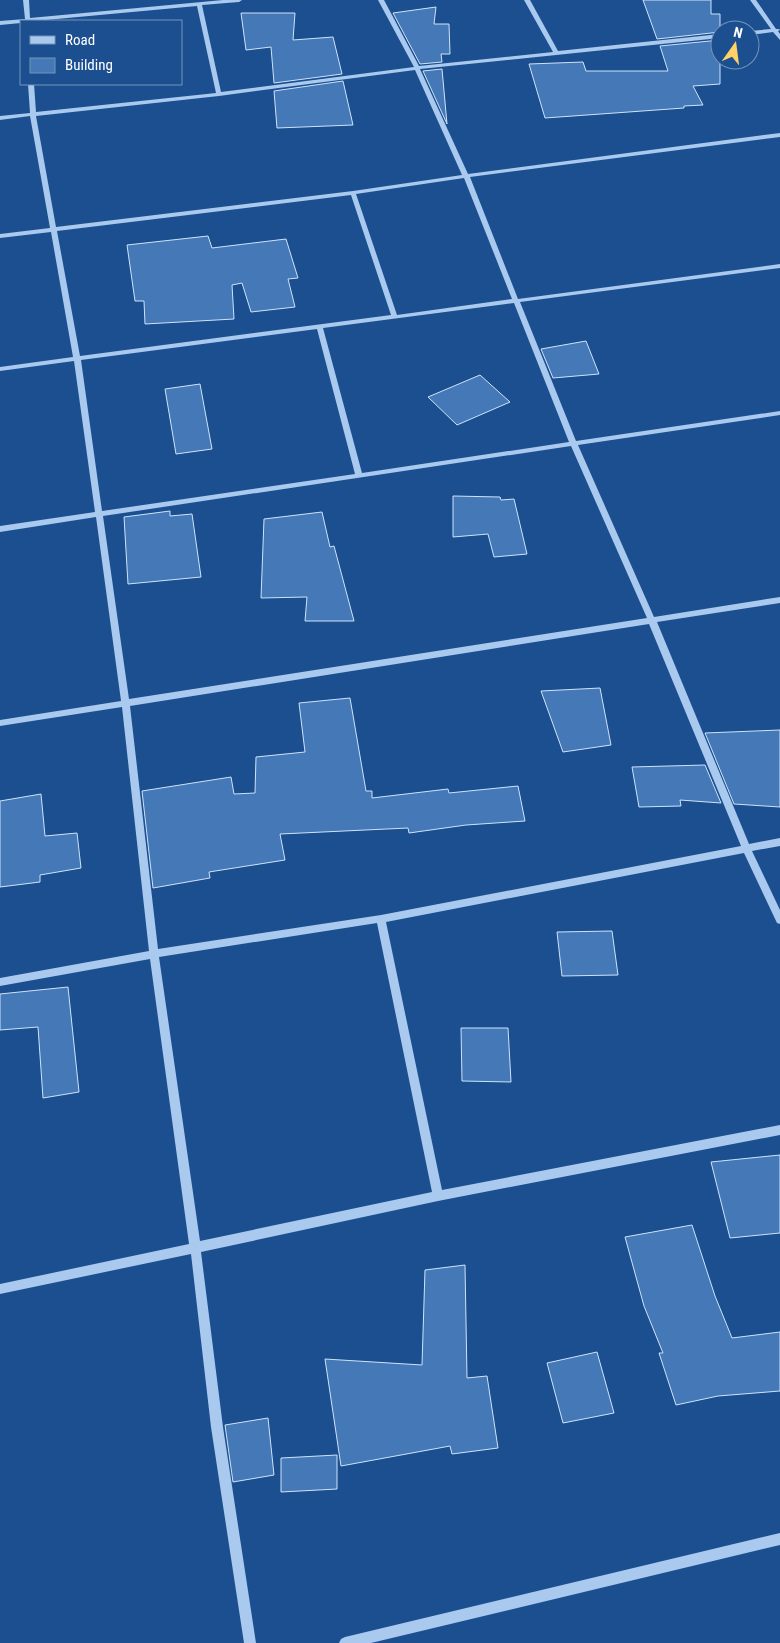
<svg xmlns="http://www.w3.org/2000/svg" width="780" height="1643" font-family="'Roboto Condensed',sans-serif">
<rect width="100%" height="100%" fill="#1b4f8f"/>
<g fill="#4478b7" stroke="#cfe3fa">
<polygon points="643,0 711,0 711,14 720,14 720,32 657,39"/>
<polygon points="436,7 434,24 449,24 450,54 441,54 442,62 420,64 393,13"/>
<polygon points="241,13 295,13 293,40 333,37 342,74 274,83 271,47 246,50"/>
<polygon points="720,40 720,84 693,86 703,105 684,106 684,108 545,118 529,64 583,62 586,71 668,71 660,46"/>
<polygon points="442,69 447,124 423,71"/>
<polygon points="343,81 353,125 277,128 274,91"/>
<polygon points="208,236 212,248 286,239 298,278 288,279 295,307 251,312 242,283 232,285 234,319 145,324 144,301 135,301 127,245"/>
<polygon points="586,341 599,374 553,378 541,349"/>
<polygon points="480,375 510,402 457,425 428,397"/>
<polygon points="200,384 212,449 176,454 165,389"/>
<polygon points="453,496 500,497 501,500 514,499 527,554 494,557 488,534 453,537"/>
<polygon points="170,511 170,516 192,514 201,577 128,584 124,517"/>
<polygon points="322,512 330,547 334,546 354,621 305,621 307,597 261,598 264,519"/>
<polygon points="600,688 611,745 563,752 541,691"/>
<polygon points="350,698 366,791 372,791 372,798 448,789 449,793 518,786 525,821 466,825 409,833 408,828 280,834 285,860 209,872 210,878 153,888 142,791 231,777 234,794 255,793 256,757 305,752 299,703"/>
<polygon points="780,730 780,807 734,804 705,733"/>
<polygon points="705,765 721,803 680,800 681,806 639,807 632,767"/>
<polygon points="41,794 45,836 77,833 81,868 40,875 40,882 0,887 0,801"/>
<polygon points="612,931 618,975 562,976 557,932"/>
<polygon points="68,987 79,1092 43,1098 38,1027 0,1030 0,994"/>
<polygon points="461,1028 508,1028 511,1082 462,1081"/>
<polygon points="780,1155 780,1233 730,1238 711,1162"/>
<polygon points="692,1225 715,1296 732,1338 780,1332 780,1391 718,1396 676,1405 659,1353 663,1353 644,1306 625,1237"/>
<polygon points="465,1265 467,1378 487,1376 498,1448 452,1454 450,1446 341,1466 325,1359 422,1365 425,1270"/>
<polygon points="597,1352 614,1413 563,1423 547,1363"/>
<polygon points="268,1418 274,1475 233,1482 225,1425"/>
<polygon points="337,1455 337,1489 281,1492 281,1458"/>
</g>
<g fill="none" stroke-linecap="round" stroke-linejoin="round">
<g fill="#a9c9ee" fill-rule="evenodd">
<path d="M23 0H29L30 18 223 0H242L239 2 202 5 221 92 414 67 378 0H384L419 66 553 52 524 0H530L558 51 720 34V38L420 69 468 174 780 133V137L470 177 518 299 780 264V268L520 302 576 441 780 411V415L578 445 654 617 780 597V603L657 622 749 844 780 838V846L752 851 780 910V924L777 923 744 853 386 922 442 1190 780 1125V1135L438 1201 201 1252 223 1427 256 1643H244L211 1427 191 1254 0 1294V1284L189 1244 150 959 0 986V978L149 951 122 707 0 726V720L121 701 96 517 0 532V526L95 512 74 361 0 371V367L73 357 51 232 0 238V234L50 228 30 116 0 120V116L30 113 28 84H34L36 112 216 93 197 6 35 21H21V23L0 25V21L25 19ZM415 70 462 175 353 191 56 227 36 116 219 96ZM464 178 512 299 397 315 356 194ZM351 195 391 315 80 356 57 231ZM514 303 569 442 362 473 323 328ZM317 329 355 474 102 511 81 360ZM571 446 647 618 129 699 103 516ZM649 624 741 846 381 915 158 949 130 706ZM377 923 432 1192 200 1241 159 957Z"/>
<polygon points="750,0 756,0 776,29 779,29 780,30 778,31 780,34 780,40 773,32 750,35 750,31 771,29"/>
<polygon points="780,1533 780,1545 371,1643 339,1643 341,1639 345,1637"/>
</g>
</g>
<rect x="20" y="20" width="162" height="65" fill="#1b4f8f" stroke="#7695bc"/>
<rect x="30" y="36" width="25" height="8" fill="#a9c9ee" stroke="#7695bc"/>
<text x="65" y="45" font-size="15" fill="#ffffff">Road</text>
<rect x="30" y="58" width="25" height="15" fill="#4478b7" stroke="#7695bc"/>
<text x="65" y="70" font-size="15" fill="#ffffff">Building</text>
<g transform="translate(735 45) rotate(14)"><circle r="24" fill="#1b4f8f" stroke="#7695bc"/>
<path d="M0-4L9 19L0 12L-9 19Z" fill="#ffd166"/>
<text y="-8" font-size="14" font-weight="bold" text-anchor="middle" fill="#ffffff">N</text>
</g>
</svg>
